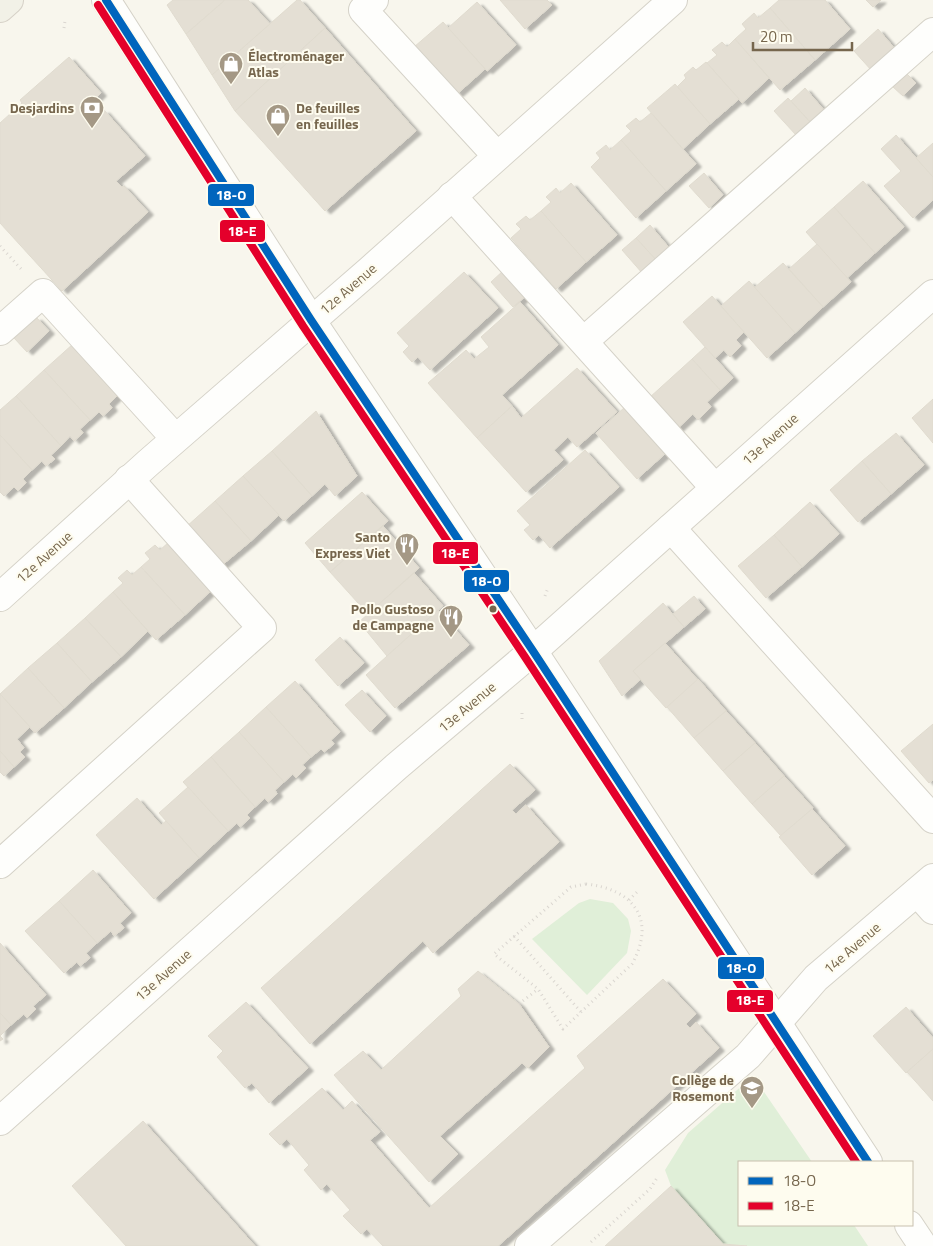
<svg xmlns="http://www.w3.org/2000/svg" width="933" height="1246" font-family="'Titillium Web',sans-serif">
<defs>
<filter id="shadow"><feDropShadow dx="5.5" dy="3" stdDeviation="1" flood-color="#0004"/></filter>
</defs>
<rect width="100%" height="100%" fill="#f8f6ed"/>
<g fill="#e0efd8">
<polygon points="590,899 613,903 628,919 631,931 627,953 587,995 532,939 579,903"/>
<polygon points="753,1076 812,1162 739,1162 739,1225 854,1225 868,1246 747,1246 723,1244 671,1186 665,1170 688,1133"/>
</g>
<g fill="#e4dfd4" stroke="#e0dbcf" filter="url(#shadow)">
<polygon points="173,0 225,0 186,34 167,5"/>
<polygon points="225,0 248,0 270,24 212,75 186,34"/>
<polygon points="297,0 300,0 325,28 235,111 212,75"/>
<polygon points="500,0 547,0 552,5 525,29"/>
<polygon points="779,0 825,0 850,29 815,60 770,8"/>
<polygon points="866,0 881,0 873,7"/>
<polygon points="477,2 516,45 487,71 448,28"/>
<polygon points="770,8 815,60 780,90 735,39 746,29 742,24 754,13 758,18"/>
<polygon points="443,22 485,69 457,94 414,47"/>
<polygon points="325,28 416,131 325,211 235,111"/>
<polygon points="878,29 896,50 872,71 854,51"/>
<polygon points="735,39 769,78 742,103 707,63 717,55 712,50 722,42 727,47"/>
<polygon points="69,57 101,93 92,102 101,112 104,110 145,156 116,181 122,187 124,186 148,212 62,291 0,223 0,123 22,103 20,100"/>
<polygon points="706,62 739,99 710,124 677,87 686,78 684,75 693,67 696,70"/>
<polygon points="907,74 916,83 903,96 893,87"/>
<polygon points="675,84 710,124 683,149 647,108"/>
<polygon points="805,88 824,110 810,122 791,101"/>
<polygon points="788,98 810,122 796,135 774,111"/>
<polygon points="651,113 696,164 666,191 621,140 631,131 626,126 636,118 640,122"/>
<polygon points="896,135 933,177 933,200 913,218 884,186 901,171 881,149"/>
<polygon points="621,140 666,191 636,218 591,167 600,158 596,153 606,145 610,150"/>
<polygon points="933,143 933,177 916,158"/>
<polygon points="704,173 723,195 709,208 689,186"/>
<polygon points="863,181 904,227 875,253 834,207"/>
<polygon points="571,183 617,235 586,262 541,211 551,202 546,197 556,188 560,193"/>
<polygon points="834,207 875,253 847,278 806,232"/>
<polygon points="541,211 586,262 556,289 511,238 521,229 516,224 526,216 530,220"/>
<polygon points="650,225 671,250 657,261 636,238"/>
<polygon points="636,238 657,261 643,274 622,250"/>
<polygon points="817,244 851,282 823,307 789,269"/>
<polygon points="783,263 823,307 795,333 754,288"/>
<polygon points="504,270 527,295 513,307 491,282"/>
<polygon points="464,272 498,308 430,370 418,357 412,362 403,352 409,346 397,333"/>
<polygon points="749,281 795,333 767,358 721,306"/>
<polygon points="712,296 744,332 736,340 741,346 730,357 724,350 715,358 683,322"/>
<polygon points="520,302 558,345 502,395 512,406 477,438 428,383 466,350 474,359 489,347 481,337"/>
<polygon points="36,317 49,331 27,352 14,338"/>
<polygon points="73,344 119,394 109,404 112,408 103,416 99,412 90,420 44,370"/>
<polygon points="705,347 733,378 720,390 692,359"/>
<polygon points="692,359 720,390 707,402 711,407 698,420 693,414 677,429 649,398"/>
<polygon points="577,368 617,412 577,447 568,437 554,450 563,460 526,492 477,438 512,406 521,418"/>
<polygon points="44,370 90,420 80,429 83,433 74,441 70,436 61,446 16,396"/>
<polygon points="16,396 61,446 51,455 55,459 46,466 42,461 32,470 0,435 0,410"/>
<polygon points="933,399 933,443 912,418"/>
<polygon points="625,407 666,453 637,479 596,433"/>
<polygon points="316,411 357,476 335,496 325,484 312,496 272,451"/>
<polygon points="896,433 924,465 891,494 862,461"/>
<polygon points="0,435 32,470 23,479 26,483 18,491 14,487 4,496 0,492"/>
<polygon points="585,450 619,487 550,548 539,535 533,540 524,530 530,525 517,511"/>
<polygon points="272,451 312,496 284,521 243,476"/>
<polygon points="862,461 891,494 858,522 830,490"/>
<polygon points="243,476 279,515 251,541 215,501"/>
<polygon points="362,492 388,521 330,572 305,543"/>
<polygon points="215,501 251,541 221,566 186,527"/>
<polygon points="810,502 839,534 802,567 774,535"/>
<polygon points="383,526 419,568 368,614 330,572"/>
<polygon points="774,535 802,567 766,598 738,566"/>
<polygon points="169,542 213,589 185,615 141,567 150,559 145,553 155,545 160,550"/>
<polygon points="141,567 185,615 156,640 113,592 123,583 118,578 127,570 132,575"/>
<polygon points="414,573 443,606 387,656 359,622"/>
<polygon points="113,592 148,631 121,657 85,618"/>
<polygon points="694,596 705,609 684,627 673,614"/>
<polygon points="663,603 684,627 633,671 641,679 622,696 599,661"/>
<polygon points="438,610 469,645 395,708 366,675"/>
<polygon points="85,618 121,657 92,682 57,643"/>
<polygon points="340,637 364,663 338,686 315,660"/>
<polygon points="57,643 92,682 64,708 28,668"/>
<polygon points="665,643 698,680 666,708 633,671"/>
<polygon points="28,668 64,708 35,733 0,694"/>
<polygon points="698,679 726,711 694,738 667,707"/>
<polygon points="295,681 340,732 331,740 334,744 324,752 321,749 311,757 266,707"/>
<polygon points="362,690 386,716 370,732 345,705"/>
<polygon points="0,694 30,727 17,739 24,748 20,752 25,757 14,767 0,751"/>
<polygon points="266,707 311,757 302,765 306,768 296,778 293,774 284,782 239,732"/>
<polygon points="726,711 755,743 723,771 694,738"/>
<polygon points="933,724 933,780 929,783 901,751"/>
<polygon points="239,732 284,782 275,790 277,794 268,802 265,798 255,807 211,757"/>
<polygon points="755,743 784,776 752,804 723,771"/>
<polygon points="0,751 14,767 4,776 0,772"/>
<polygon points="211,757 255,807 247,815 250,818 240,827 237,823 228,831 183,782"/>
<polygon points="510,764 535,790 512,810 516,814 526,805 559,842 433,953 423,941 310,1044 261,988"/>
<polygon points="784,776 813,808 781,836 752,804"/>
<polygon points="188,787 228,831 199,858 159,813"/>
<polygon points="137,798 161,825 166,821 199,858 154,899 96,835"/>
<polygon points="812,809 845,846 812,875 779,837"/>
<polygon points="93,870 131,913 120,923 124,928 114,936 111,931 97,943 59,901"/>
<polygon points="59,901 97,943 86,953 90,958 80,966 77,962 64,973 25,931"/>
<polygon points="0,943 46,995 33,1006 36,1009 27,1018 24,1014 11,1025 0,1013"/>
<polygon points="478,971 519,1004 549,1047 528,1068 522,1063 440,1136 458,1154 429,1182 334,1075 363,1051 381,1070 461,996 458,989"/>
<polygon points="663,979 696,1014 686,1024 690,1028 696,1022 719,1048 498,1246 383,1246 367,1229 361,1234 343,1216 350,1210 327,1184 321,1190 304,1170 309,1165 287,1139 280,1145 269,1134 322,1088 343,1110 352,1101 380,1132 370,1140 429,1208 585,1068 577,1056"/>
<polygon points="246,1002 308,1068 269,1103 252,1083 245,1088 217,1057 223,1051 208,1036"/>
<polygon points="906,1007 933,1038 933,1049 906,1073 873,1036"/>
<polygon points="0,1013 11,1025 0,1036 3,1039 0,1041"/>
<polygon points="933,1049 933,1101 907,1072"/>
<polygon points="143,1121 255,1246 126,1246 72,1186"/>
<polygon points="671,1186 723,1244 747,1246 605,1246"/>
</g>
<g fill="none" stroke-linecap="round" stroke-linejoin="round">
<defs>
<g id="minor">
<polyline points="106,0 311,320 533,651 868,1162"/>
<polyline points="374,0 363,10 497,156"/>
<polyline points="452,196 715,488"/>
<polyline points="0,331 43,293 175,438"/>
<polyline points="584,341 933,32"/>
<polyline points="671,528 933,819"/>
<polyline points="0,597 148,463 370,270 673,0"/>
<polyline points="0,864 262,628 129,479"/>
<polyline points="917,892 933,910"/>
<polyline points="0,1121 396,767 533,651 933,294"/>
<polyline points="909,1225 923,1246"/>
<polyline points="529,1246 748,1056 816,978 933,878"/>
</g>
<polyline id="major" points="0,8 9,0"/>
</defs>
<use href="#minor" stroke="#d5d2c8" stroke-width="30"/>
<use href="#major" stroke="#d6d1c7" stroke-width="30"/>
<g stroke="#dad6d0" stroke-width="3" stroke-dasharray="1 4" stroke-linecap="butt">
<polyline points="64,28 65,21"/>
<polyline points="0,246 22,270"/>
<polyline points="545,596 548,588"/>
<polyline points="522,719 522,713"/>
<path d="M586 884C633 889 657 919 632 964L563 1029 538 989 494 954 571 887Z"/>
<polyline points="629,900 638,891"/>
<polyline points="514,936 581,1012"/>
<polyline points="519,1004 538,989"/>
<polyline points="591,1242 650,1189 657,1178"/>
</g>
<use href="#minor" stroke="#fefefc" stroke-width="28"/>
<use href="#major" stroke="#f2f1e7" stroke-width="28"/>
<defs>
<polyline id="bus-1" points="106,0 311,320 533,651 868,1162"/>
<polyline id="bus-2" points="98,5 303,326 525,657 856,1162"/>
</defs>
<use href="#bus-1" stroke="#fefcef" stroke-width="11"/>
<use href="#bus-2" stroke="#fefcef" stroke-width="11"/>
<use href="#bus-1" stroke="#0065bd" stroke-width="8"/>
<use href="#bus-2" stroke="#e4002b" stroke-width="8"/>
</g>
<defs>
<symbol id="shop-pin" viewBox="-11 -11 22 30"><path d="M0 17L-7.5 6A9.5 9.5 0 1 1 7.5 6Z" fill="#a49885" stroke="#fefcef"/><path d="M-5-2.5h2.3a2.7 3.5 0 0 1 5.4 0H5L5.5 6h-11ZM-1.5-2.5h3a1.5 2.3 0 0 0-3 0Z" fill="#fff"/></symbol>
<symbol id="bank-pin" viewBox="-11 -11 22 30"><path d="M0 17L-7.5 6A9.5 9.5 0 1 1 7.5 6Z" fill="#a49885" stroke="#fefcef"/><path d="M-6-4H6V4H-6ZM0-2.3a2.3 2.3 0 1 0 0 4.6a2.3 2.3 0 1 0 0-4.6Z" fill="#fff"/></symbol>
<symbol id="restaurant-pin" viewBox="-11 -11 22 30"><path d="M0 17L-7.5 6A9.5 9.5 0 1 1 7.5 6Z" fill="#a49885" stroke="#fefcef"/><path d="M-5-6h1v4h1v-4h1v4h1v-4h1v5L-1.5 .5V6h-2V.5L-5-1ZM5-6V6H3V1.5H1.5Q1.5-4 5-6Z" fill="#fff"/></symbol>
<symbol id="university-pin" viewBox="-11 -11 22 30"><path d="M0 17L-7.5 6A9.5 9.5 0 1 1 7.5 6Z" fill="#a49885" stroke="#fefcef"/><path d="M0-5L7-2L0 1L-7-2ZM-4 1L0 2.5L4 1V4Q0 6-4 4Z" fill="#fff"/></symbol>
</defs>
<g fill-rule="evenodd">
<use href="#shop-pin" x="217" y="50" width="28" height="38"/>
<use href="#bank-pin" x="78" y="94" width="28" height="38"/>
<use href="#shop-pin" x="264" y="102" width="28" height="38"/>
<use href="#restaurant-pin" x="393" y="531" width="28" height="38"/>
<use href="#restaurant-pin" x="437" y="603" width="28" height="38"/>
<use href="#university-pin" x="738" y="1074" width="28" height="38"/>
</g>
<circle fill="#76664d" stroke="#fefcef" stroke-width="2" cx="493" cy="609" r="4.5"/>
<g text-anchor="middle" stroke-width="4" stroke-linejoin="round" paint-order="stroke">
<g font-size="14" font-weight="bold" fill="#76664d" stroke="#fefcef" text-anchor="end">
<text x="248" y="61" text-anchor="start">Électroménager<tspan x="248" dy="16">Atlas</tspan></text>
<text x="74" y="113">Desjardins</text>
<text x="296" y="113" text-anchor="start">De feuilles<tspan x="296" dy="16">en feuilles</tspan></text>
<text x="390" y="542">Santo<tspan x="390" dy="16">Express Viet</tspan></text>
<text x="434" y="614">Pollo Gustoso<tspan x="434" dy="16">de Campagne</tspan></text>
<text x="734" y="1085">Collège de<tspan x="734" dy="16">Rosemont</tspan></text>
</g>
<g font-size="14" fill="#76664d" stroke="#fefcef">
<text transform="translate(348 289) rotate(-41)" y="5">12e Avenue</text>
<text transform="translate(770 439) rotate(-42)" y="5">13e Avenue</text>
<text transform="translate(44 557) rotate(-42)" y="5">12e Avenue</text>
<text transform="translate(467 707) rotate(-40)" y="5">13e Avenue</text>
<text transform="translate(852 948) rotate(-41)" y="5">14e Avenue</text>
<text transform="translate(163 975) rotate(-42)" y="5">13e Avenue</text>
</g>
</g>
<g stroke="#fefcef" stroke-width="2">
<rect x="207" y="183" width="48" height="24" rx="5" fill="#0065bd"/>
<rect x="219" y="219" width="47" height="24" rx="5" fill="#e4002b"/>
<rect x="432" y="541" width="47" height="24" rx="5" fill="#e4002b"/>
<rect x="463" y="569" width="47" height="24" rx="5" fill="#0065bd"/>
<rect x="717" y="956" width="48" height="24" rx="5" fill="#0065bd"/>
<rect x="726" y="989" width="48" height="24" rx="5" fill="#e4002b"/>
</g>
<g font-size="14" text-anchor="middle" font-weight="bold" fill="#fff">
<text x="231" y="200">18-O</text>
<text x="242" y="236">18-E</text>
<text x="455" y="558">18-E</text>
<text x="486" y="586">18-O</text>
<text x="741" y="973">18-O</text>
<text x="750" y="1005">18-E</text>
</g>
<rect x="738" y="1161" width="175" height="65" fill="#fefcef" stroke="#c8c0ae"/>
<rect x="748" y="1177" width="25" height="8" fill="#0065bd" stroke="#c8c0ae"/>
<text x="783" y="1186" font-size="15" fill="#76664d">18-O</text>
<rect x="748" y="1202" width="25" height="8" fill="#e4002b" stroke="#c8c0ae"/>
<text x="783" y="1211" font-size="15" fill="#76664d">18-E</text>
<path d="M753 42v8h99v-8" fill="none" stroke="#76664d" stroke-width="2.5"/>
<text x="760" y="42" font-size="15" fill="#76664d" stroke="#fefcef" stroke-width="4" paint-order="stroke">20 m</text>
</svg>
